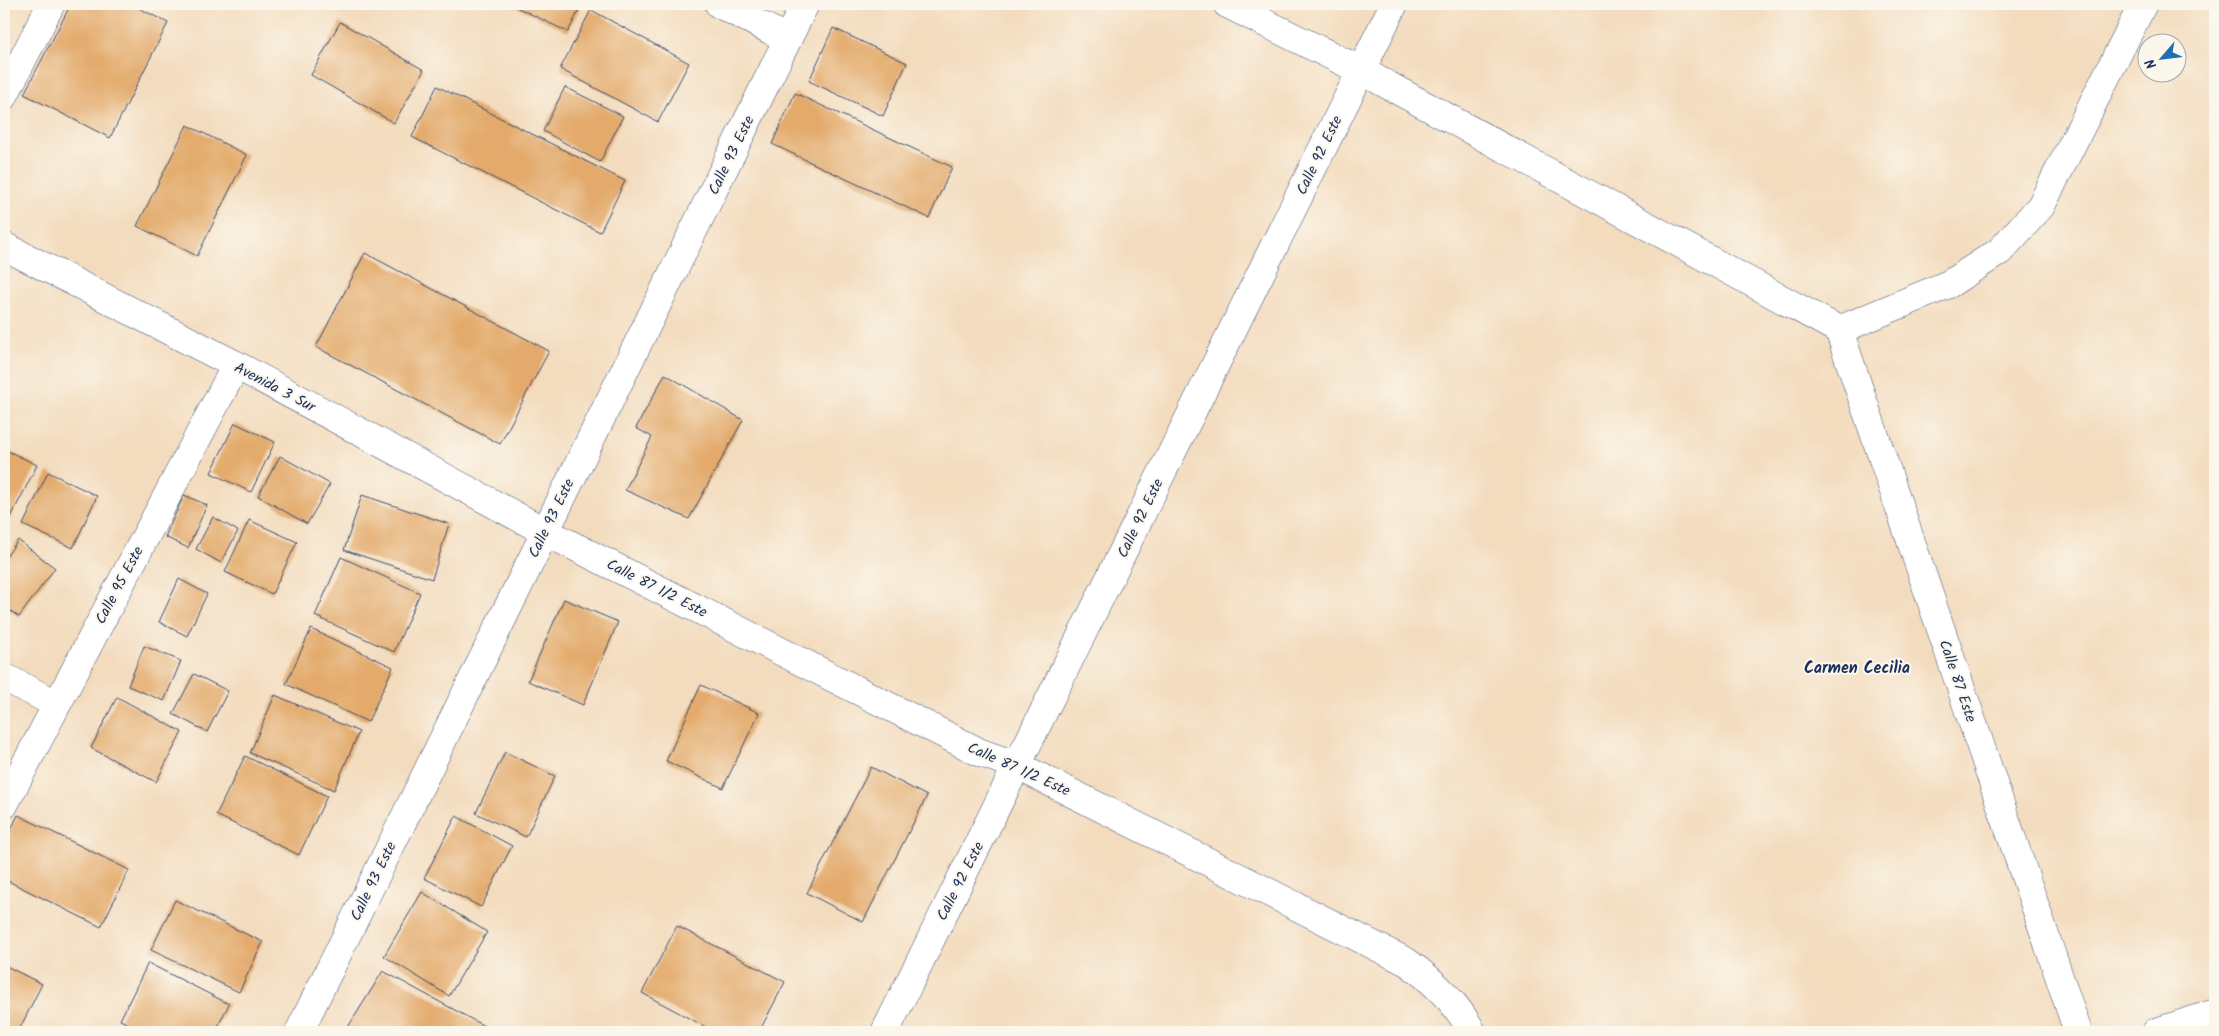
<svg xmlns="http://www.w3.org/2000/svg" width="2219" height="1036" font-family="Kalam,sans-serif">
<rect width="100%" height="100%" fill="#fbf7ec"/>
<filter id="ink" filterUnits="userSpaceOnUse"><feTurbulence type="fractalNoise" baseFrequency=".02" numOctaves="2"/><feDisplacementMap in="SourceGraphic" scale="10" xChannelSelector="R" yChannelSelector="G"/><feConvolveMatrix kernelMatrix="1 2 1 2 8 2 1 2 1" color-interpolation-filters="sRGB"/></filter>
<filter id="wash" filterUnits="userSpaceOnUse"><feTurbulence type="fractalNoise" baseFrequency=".0096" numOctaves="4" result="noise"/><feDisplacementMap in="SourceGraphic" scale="20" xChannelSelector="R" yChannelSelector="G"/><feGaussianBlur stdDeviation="1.12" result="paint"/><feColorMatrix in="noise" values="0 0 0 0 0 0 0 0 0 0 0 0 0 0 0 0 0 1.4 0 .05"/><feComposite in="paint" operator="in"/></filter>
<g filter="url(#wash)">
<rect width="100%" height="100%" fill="#f3dcbe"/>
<g id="blocks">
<g fill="#e3aa6c">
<polygon points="71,4 131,4 168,23 110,138 24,94"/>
<polygon points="513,4 582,4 568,32 512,5"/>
<polygon points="591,10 689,63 658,122 560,69"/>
<polygon points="340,22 424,70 394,123 311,75"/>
<polygon points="833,28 907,63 883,116 809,81"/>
<polygon points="437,86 625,181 600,232 412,137"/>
<polygon points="565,87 623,116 600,162 543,131"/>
<polygon points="795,93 952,167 929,218 772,144"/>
<polygon points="187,125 247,155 197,256 137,226"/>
<polygon points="365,253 549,351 500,444 316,347"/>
<polygon points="665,374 743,420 689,519 625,490 652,437 636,428"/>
<polygon points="235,423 275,442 251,492 211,473"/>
<polygon points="4,449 37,465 9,521 4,519"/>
<polygon points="280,456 330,484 307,524 258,496"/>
<polygon points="48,472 97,496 73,548 23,525"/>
<polygon points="184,495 207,505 188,548 165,537"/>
<polygon points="362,495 449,524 432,579 344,550"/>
<polygon points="213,517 238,531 221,563 196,549"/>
<polygon points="249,520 297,542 272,594 225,572"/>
<polygon points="18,540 55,568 19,617 4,606 4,560"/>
<polygon points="341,557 420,593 394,652 315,616"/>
<polygon points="179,579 207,594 187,636 159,622"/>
<polygon points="564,599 618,622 583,705 528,681"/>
<polygon points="311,629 393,667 368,722 286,684"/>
<polygon points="144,646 181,661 164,701 128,686"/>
<polygon points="194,674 228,691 207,732 173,714"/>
<polygon points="701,685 759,713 723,788 666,761"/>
<polygon points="275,695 359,732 334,790 250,753"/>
<polygon points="117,697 182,732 156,782 91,748"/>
<polygon points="505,752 555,776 526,837 476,813"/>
<polygon points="245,756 327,796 299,855 216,815"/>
<polygon points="871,767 927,796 863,922 807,893"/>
<polygon points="18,815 129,870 101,927 4,879 4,845"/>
<polygon points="456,816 512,846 481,907 424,878"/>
<polygon points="422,892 487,932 449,996 384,956"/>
<polygon points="175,900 263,942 239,992 151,950"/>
<polygon points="677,926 785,982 759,1032 715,1032 642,993"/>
<polygon points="148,963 229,1004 215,1032 145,1032 120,1020"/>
<polygon points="4,965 42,984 18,1032 4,1032"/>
<polygon points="383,971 495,1032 345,1032"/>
</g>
</g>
</g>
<g filter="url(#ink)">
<use href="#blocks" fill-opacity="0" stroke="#3b496c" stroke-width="1"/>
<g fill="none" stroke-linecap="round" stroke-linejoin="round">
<defs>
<g id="minor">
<polyline points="719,4 788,39"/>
<polyline points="1227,4 1360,70 1839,330"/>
<polyline points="4,96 51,4"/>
<path d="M4 246 236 365 544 531 981 753 1018 766 1407 962C1432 980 1458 1004 1472 1032"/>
<polyline points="1839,330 2078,1032"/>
<polyline points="1839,330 1949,284 2000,251 2041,206 2143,4"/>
<polyline points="4,677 56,704"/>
<polyline points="4,805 236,365"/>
<polyline points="299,1032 805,4"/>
<polyline points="885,1032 1394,4"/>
<polyline points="2156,1032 2215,1013"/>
</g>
</defs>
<use href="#minor" stroke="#3b496c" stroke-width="29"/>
<use href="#minor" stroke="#fff" stroke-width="28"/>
</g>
</g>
<g text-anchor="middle" stroke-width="4" stroke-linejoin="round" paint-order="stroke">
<g font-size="15" fill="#1b2f5e" stroke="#fbf7ec">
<text transform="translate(731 155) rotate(-64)" y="5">Calle 93 Este</text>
<text transform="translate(1319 155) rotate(-64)" y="5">Calle 92 Este</text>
<text transform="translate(275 387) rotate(28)" y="5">Avenida 3 Sur</text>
<text transform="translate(551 518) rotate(-64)" y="5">Calle 93 Este</text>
<text transform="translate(1140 518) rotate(-64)" y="5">Calle 92 Este</text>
<text transform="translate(119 585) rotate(-62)" y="5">Calle 95 Este</text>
<text transform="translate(657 588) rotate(27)" y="5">Calle 87 1/2 Este</text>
<text transform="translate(1958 681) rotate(71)" y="5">Calle 87 Este</text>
<text transform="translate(1019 769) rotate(24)" y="5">Calle 87 1/2 Este</text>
<text transform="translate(373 881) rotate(-64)" y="5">Calle 93 Este</text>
<text transform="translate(960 881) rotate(-63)" y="5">Calle 92 Este</text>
</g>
<g font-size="16" font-weight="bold" fill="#1b2f5e" stroke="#fbf7ec">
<text x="1857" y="673">Carmen Cecilia</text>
</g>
</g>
<rect width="2219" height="1036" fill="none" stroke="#fbf7ec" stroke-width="20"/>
<g transform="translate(2162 58) rotate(242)"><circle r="24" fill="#fbf7ec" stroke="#a1a7b3"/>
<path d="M0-4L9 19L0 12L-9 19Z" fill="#1f6fb2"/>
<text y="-8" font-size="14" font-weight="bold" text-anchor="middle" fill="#1b2f5e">N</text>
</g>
</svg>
